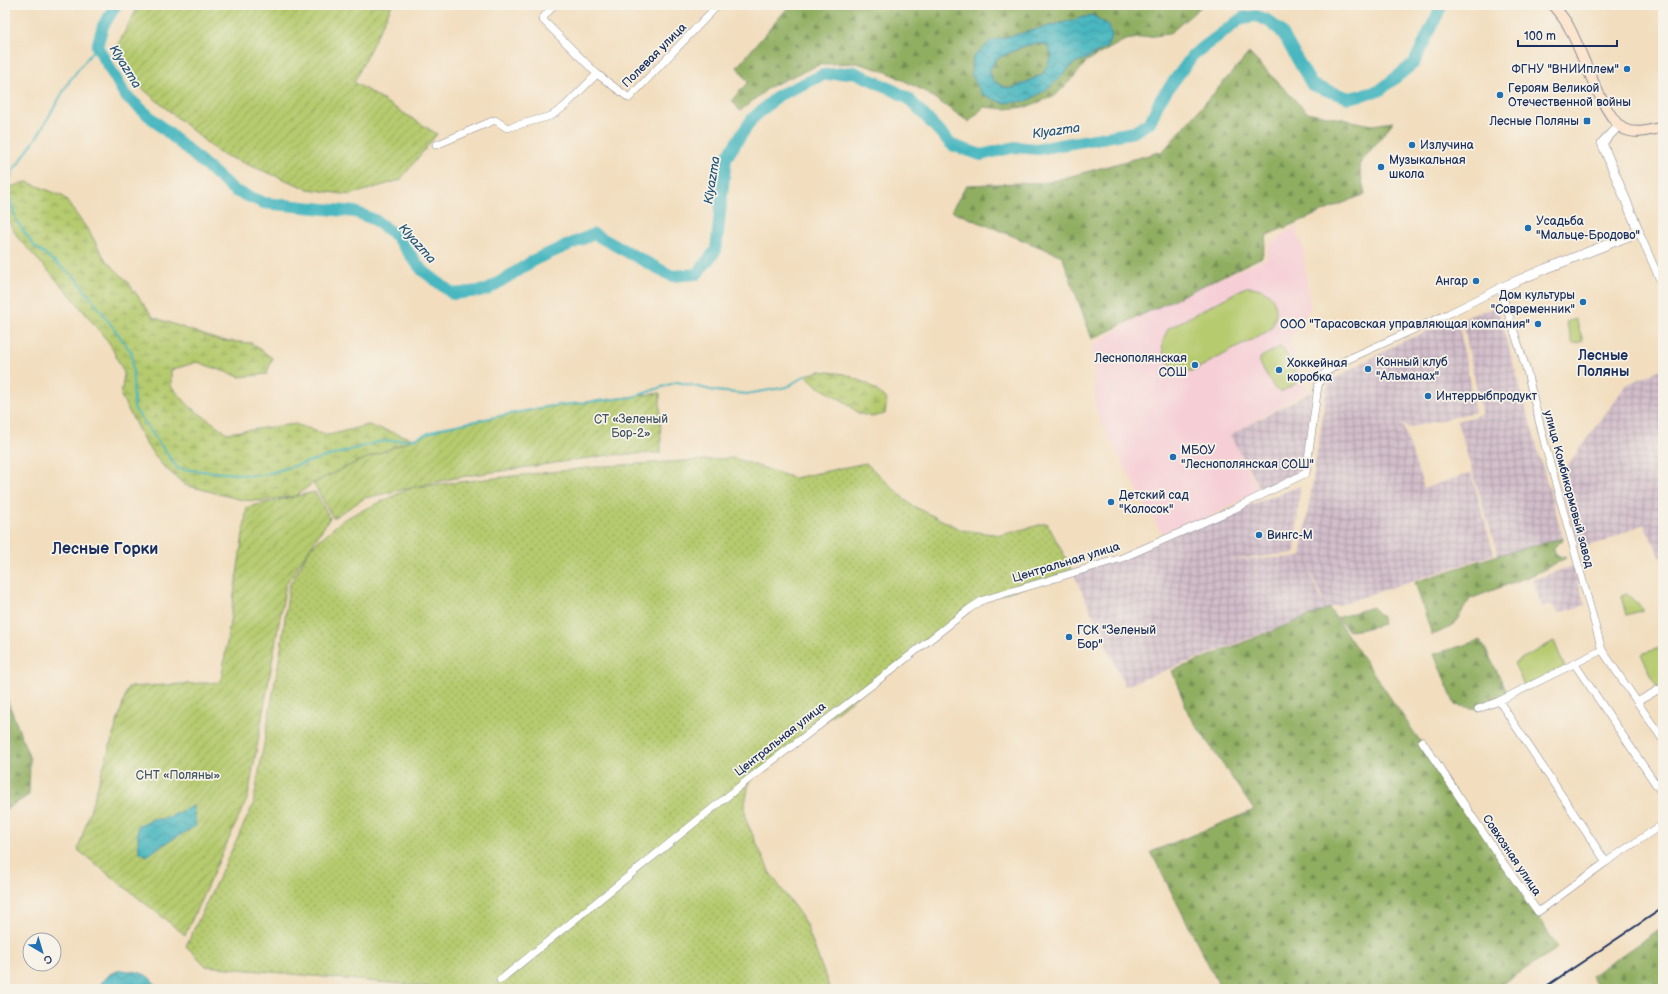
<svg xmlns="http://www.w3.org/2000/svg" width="1668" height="994" font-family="'Balsamiq Sans',sans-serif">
<defs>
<pattern id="industrial-grid" width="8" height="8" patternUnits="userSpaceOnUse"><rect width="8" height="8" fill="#d1bdc9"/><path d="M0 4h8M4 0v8" fill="none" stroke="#a99aa6"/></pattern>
<pattern id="grass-dots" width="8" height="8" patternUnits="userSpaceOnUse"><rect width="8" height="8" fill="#b6ca6e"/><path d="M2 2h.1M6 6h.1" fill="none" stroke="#93a45e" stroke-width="1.8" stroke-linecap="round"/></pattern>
<pattern id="forest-firs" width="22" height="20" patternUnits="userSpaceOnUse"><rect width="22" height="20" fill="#90ae61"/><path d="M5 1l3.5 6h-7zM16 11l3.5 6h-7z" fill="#758e53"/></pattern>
<pattern id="wetland-marsh" width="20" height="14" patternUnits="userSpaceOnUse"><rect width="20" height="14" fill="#b6ca6e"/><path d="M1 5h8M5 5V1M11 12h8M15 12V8" fill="none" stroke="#93a45e"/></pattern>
<pattern id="garden-furrows" width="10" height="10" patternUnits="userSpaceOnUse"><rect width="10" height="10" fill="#b6ca6e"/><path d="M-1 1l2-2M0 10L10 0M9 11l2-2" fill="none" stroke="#93a45e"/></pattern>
<pattern id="water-waves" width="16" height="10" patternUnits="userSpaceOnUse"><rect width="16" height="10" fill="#49b7c0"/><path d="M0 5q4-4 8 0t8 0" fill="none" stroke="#3c959f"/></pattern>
</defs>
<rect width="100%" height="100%" fill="#f7f3e8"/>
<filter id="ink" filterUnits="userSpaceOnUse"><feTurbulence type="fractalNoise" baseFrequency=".025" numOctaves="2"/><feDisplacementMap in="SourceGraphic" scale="8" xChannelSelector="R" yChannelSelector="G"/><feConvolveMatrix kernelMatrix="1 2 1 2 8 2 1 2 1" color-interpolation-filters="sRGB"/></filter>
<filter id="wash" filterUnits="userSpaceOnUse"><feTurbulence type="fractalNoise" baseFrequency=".012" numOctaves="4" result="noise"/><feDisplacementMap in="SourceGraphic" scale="16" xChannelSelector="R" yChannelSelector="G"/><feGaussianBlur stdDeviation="0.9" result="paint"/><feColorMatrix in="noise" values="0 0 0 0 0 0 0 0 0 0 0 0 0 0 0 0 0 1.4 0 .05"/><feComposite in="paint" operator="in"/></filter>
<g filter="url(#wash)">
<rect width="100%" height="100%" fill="#f2debf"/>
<polygon fill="#f6cfd6" points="1295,227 1303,250 1310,308 1288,341 1304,383 1309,390 1230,435 1259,491 1165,539 1103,427 1096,410 1092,346 1161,303 1266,259 1270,244"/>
<g fill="url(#industrial-grid)" fill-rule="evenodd">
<polygon points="1497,307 1563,538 1498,555 1457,421 1482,414 1462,318"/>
<path d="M1458 319 1475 412 1408 428 1402 423 1424 488 1471 473 1494 554 1329 608 1125 686 1073 572 1122 558 1195 526 1300 486 1295 553 1226 560 1301 557 1328 382 1401 342ZM1306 566 1327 605 1320 596Z"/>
<polygon points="1663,368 1663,562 1644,524 1603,542 1579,548 1559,477 1624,388 1628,384"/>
<polygon points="1312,391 1303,472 1262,492 1230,435"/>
<polygon points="1573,566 1585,605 1559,613 1552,605 1543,608 1532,580"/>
</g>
<polygon fill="url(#grass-dots)" stroke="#687c66" points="734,458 794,478 866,463 911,505 962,530 1001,535 1047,523 1073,572 983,600 750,778 745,804 746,820 770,873 801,916 806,925 830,989 453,989 206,966 186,946 253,805 281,649 289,586 311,547 344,519 413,487 605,466"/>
<g fill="url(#forest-firs)" stroke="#566e60" fill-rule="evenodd">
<path d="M790 5H1203L1169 34 1125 40 1087 61 1076 75 1055 96 1026 107 1005 109 984 107 969 122 924 91 887 72 857 63 821 64 771 86 740 111 732 100 748 82 737 67ZM1092 15 1108 25 1086 59 1076 62 1003 103 973 57Z"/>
<polygon points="1036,43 1047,45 1052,56 1043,74 1014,88 1003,87 993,80 989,71 996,59 1022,47"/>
<polygon points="1249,53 1307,112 1372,125 1393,122 1359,165 1365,194 1267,235 1262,257 1092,339 1062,256 951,211 967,185 1049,182 1163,151"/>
<polygon points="1563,538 1562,542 1559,542 1553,549 1557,555 1566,558 1535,574 1470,599 1453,626 1432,635 1415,582 1498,555"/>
<polygon points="1372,607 1382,617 1383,624 1363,629 1349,631 1337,618"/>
<polygon points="1329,608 1502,861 1558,948 1494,989 1221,989 1151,852 1254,810 1189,715 1172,671"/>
<polygon points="1481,640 1509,696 1478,709 1455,705 1434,654"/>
<polygon points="5,694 30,759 29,795 5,810"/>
<polygon points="1663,927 1663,989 1599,989 1591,976"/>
</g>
<g fill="url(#wetland-marsh)" stroke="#687c66">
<polygon points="27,182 63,196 90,233 105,259 127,281 153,317 218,340 251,343 272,358 267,374 240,377 197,362 171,370 171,386 190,407 227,433 295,424 329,435 368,425 414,439 355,463 313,483 296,496 261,501 242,500 185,485 162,465 146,444 121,396 124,373 110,344 72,297 18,238 5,216 7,188"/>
<polygon points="820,371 845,374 868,384 887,399 885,414 872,417 858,413 847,403 817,386 806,375"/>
</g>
<g fill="#b6ca6e" stroke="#687c66">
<path d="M1246 287C1272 286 1284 307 1270 330L1193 371C1166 372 1154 350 1169 328Z"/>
<polygon points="1576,319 1583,341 1573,344 1566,322"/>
<polygon points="1280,347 1284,349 1299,378 1297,383 1281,392 1275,389 1259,362 1261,357"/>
<polygon points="1627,594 1644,610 1626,615 1621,596"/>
<polygon points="1554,641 1565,668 1525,688 1514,663"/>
<polygon points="1663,647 1663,687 1658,689 1641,654"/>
</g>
<g fill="url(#garden-furrows)" stroke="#687c66">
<polygon points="139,5 392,5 354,82 437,134 400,180 350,195 308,189 219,153 137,84 116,48"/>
<polygon points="660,393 661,453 609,455 460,477 365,498 333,518 313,483 355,463 441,428 545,407"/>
<polygon points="315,492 330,518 286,584 248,797 185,935 78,850 128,687 221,682 247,507"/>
</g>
<g fill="url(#water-waves)" stroke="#32738f" fill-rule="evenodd">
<path d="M1092 15 1108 25 1112 34 1107 47 1086 59 1076 62 1050 87 1028 101 1003 103 982 94 971 74 973 57 991 41ZM1036 43 1047 45 1052 56 1043 74 1014 88 1003 87 993 80 989 71 996 59 1022 47Z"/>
<polygon points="193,806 196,826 161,846 147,856 139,851 137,826 153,819 164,819"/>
<path d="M120 970C139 972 148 971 158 989H95L110 974Z"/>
</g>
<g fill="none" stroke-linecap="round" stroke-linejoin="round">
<polyline stroke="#49b7c0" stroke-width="2" points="97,46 70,80 37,137 13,171 7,188 16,220 34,246 77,279 132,353 134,408 178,469 259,476 378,442 414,439 441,428 545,407 633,397 677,382 715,391 747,394 787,387 806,375"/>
<polyline stroke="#49b7c0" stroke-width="12" points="116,5 103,26 97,46 125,95 235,191 264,203 355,212 375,220 395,235 422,270 453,294 487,290 536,259 594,234 672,276 697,274 716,250 726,158 752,119 779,95 823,75 854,72 891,89 909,99 952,145 981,155 1015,147 1038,149 1134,132 1150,122 1160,100 1193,55 1242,18 1256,16 1267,20 1281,31 1312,85 1349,98 1379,91 1414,63 1442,5"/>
</g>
</g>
<g filter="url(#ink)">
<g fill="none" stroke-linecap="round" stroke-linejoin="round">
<defs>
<g id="minor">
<polyline points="554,5 542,19 597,74"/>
<polyline points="436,145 495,120 507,128 551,116 564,107 597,74 629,98 718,5"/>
<polyline points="1639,232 1663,287"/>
<polyline points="1574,663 1663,795"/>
<polyline points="1499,701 1606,862"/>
<polyline points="1637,702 1663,687"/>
<polyline points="1478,709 1499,701 1602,650"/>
<polyline points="1422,741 1502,861 1538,912 1606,862 1663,824"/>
<polyline points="500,980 750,778 876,682 969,609 983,600 1122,558 1234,509 1306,473 1318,386 1322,376 1326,372 1344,361 1448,314 1500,288 1526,368 1545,445 1602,650 1663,740"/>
</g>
<polyline id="tertiary" points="1500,288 1545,269 1639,232 1602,143 1619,125"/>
<path id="secondary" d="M1553 5C1558 12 1565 19 1569 27 1581 49 1604 119 1624 129 1636 135 1651 130 1663 127"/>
</defs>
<use href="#minor" stroke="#86868e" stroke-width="8"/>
<use href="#tertiary" stroke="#86868e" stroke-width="10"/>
<use href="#secondary" stroke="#86868e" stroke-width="12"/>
<use href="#minor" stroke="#fff" stroke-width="7"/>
<use href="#tertiary" stroke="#fff" stroke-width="9"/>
<use href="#secondary" stroke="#fbe5cf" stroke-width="10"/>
<polyline stroke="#1b2f5e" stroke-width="2" points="1542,989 1663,908"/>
</g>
</g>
<g fill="#1f6fb2" stroke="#f7f3e8" stroke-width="1.5">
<circle cx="1627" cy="69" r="4"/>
<circle cx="1500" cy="95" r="4"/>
<rect x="1583" y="117" width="8" height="8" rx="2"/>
<circle cx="1412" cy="145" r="4"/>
<circle cx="1381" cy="167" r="4"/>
<circle cx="1528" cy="228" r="4"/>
<circle cx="1476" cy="281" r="4"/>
<circle cx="1583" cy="302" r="4"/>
<circle cx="1538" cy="324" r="4"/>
<circle cx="1195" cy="365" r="4"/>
<circle cx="1368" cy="369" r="4"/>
<circle cx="1279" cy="370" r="4"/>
<circle cx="1428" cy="396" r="4"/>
<circle cx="1173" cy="457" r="4"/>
<circle cx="1111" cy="502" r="4"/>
<circle cx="1259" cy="535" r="4"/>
<circle cx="1069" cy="637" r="4"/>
</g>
<g text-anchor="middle" stroke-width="3.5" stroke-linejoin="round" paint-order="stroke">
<g font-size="12" fill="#1b2f5e" stroke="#f7f3e8">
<text transform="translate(654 55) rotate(-45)" y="4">Полевая улица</text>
<text transform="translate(1569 489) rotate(75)" y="4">улица Комбикормовый завод</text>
<text transform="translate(1066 562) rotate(-17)" y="4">Центральная улица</text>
<text transform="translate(780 739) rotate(-38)" y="4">Центральная улица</text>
<text transform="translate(1512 855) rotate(56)" y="4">Совхозная улица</text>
</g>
<g font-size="12" fill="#1b2f5e" stroke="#f7f3e8" text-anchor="start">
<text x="1619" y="73" text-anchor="end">ФГНУ "ВНИИплем"</text>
<text x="1508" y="92">Героям Великой<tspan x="1508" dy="14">Отечественной войны</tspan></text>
<text x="1579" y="125" text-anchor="end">Лесные Поляны</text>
<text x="1420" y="149">Излучина</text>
<text x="1389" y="164">Музыкальная<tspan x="1389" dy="14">школа</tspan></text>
<text x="1536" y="225">Усадьба<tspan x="1536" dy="14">"Мальце-Бродово"</tspan></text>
<text x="1468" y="285" text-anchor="end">Ангар</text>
<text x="1575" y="299" text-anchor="end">Дом культуры<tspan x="1575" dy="14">"Современник"</tspan></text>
<text x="1530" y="328" text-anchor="end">ООО "Тарасовская управляющая компания"</text>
<text x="1187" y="362" text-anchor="end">Леснополянская<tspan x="1187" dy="14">СОШ</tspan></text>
<text x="1376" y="366">Конный клуб<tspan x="1376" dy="14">"Альманах"</tspan></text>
<text x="1287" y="367">Хоккейная<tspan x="1287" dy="14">коробка</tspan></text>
<text x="1436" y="400">Интеррыбпродукт</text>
<text x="1181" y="454">МБОУ<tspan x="1181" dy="14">"Леснополянская СОШ"</tspan></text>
<text x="1119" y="499">Детский сад<tspan x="1119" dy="14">"Колосок"</tspan></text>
<text x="1267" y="539">Вингс-М</text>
<text x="1077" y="634">ГСК "Зеленый<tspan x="1077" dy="14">Бор"</tspan></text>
</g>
<g font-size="12" fill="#425662" stroke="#f7f3e8">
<text x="631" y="423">СТ «Зеленый<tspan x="631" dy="14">Бор-2»</tspan></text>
<text x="178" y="779">СНТ «Поляны»</text>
</g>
<g font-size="13" font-style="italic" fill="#29587b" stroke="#f7f3e8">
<text transform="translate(126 66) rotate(58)" y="5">Klyazma</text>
<text transform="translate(1056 130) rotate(-8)" y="5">Klyazma</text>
<text transform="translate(711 180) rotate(-81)" y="5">Klyazma</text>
<text transform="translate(418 243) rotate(48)" y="5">Klyazma</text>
</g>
<g font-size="14" font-weight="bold" fill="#1b2f5e" stroke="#f7f3e8">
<text x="1603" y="360">Лесные<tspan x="1603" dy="16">Поляны</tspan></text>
</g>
<g font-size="16" font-weight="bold" fill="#1b2f5e" stroke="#f7f3e8">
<text x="105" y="554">Лесные Горки</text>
</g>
</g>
<rect width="1668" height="994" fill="none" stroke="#f7f3e8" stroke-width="20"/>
<g transform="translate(42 952) rotate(142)"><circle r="19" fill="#f7f3e8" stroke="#9fa5b1"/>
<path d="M0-3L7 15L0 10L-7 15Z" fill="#1f6fb2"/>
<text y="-6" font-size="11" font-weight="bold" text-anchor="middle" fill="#1b2f5e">С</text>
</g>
<path d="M1518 40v6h99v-6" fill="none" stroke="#1b2f5e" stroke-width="2"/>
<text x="1524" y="40" font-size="12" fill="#1b2f5e" stroke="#f7f3e8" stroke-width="3" paint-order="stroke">100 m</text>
</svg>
